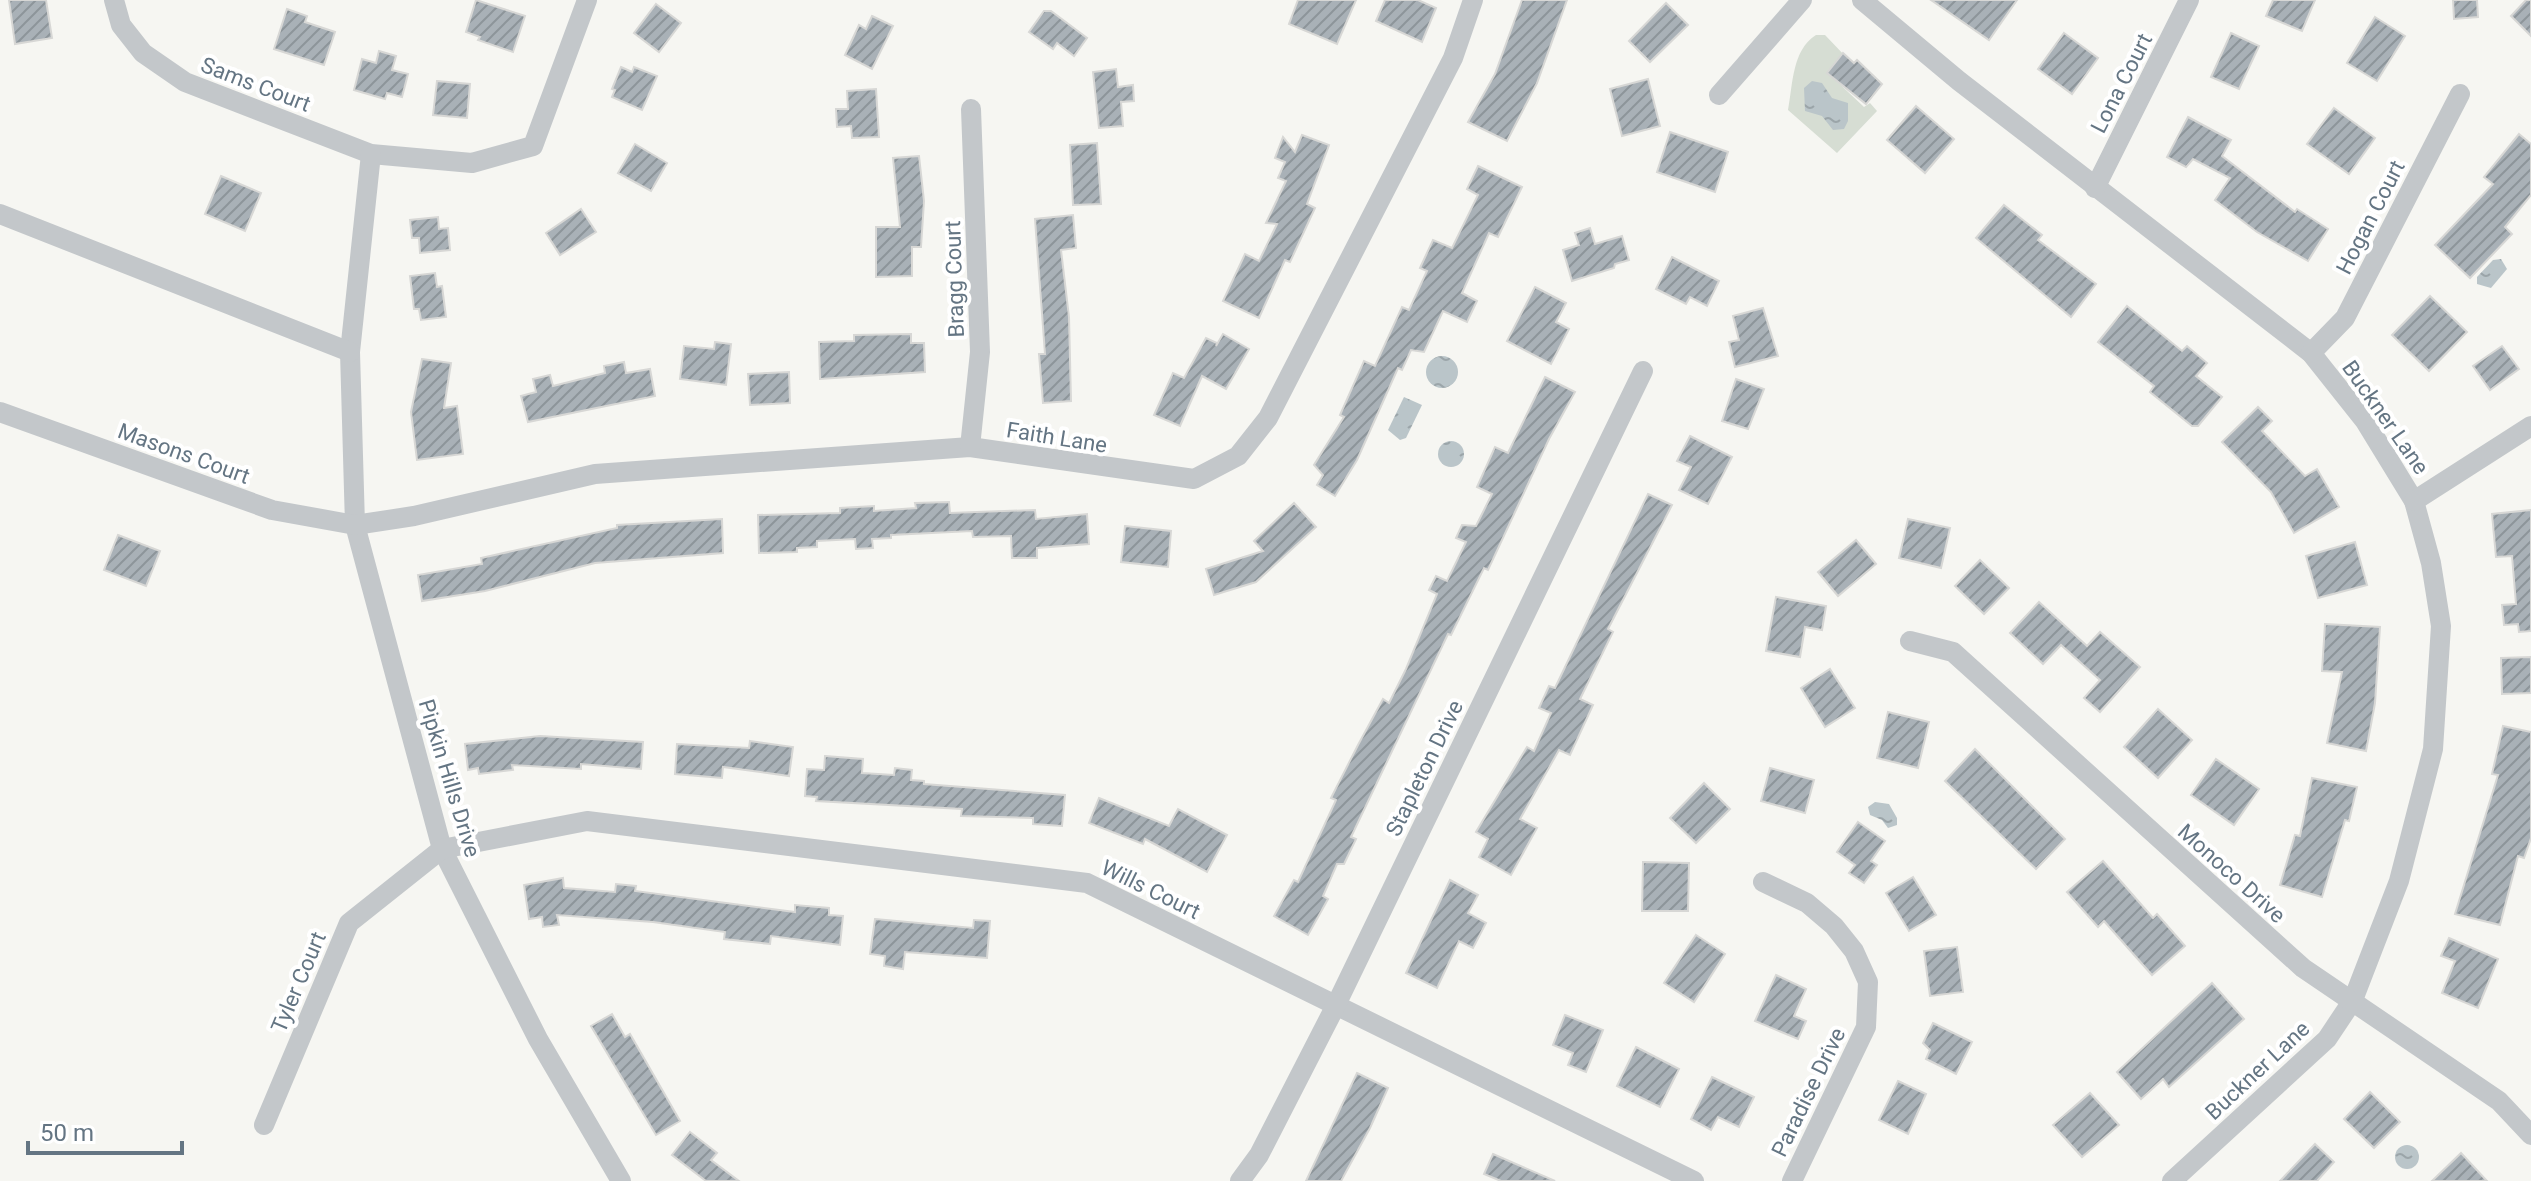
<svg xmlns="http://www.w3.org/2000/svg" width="2531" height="1181" font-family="Roboto,sans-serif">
<defs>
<pattern id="water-ripples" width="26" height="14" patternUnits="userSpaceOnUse" patternTransform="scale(2)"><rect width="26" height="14" fill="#bac5c9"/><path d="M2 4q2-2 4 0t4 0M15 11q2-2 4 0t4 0" fill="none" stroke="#9ba5a9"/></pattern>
<pattern id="building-hatch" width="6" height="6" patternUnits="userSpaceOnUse" patternTransform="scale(2)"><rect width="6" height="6" fill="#a9b1b7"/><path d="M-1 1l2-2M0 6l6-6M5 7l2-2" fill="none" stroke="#8d959a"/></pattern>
</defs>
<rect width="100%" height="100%" fill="#f6f6f2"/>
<path fill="#d6ddd3" d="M1816 35H1825L1846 57 1829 74 1864 107 1870 103 1877 111 1837 153 1788 110C1793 84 1792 50 1816 35Z"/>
<g fill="url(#water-ripples)">
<polygon points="1812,81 1822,83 1832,98 1848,103 1848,121 1844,129 1833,130 1822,116 1805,111 1804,88"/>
<polygon points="2501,259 2507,269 2491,288 2477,284 2477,277 2493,260"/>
<circle cx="1442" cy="372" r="16"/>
<polygon points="1404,397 1422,405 1406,438 1400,440 1388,430"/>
<circle cx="1451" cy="454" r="13"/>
<polygon points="1875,802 1889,804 1897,818 1897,825 1888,828 1882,820 1870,815 1868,807"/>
<circle cx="2407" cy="1157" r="12"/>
</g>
<g fill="url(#building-hatch)" stroke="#d7d7d5" stroke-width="2">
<polygon points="9,0 46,0 52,38 15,44"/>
<polygon points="476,0 525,16 513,52 478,40 480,37 466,32"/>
<polygon points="1298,0 1356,0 1337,44 1289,24"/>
<polygon points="1385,0 1418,0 1436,8 1422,42 1376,21"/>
<polygon points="1522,0 1567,0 1537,83 1507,141 1468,122 1495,74"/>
<polygon points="1931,0 2017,0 1989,40"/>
<polygon points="2273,0 2315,0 2302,31 2266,16"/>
<polygon points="2453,0 2477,0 2478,17 2454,19"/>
<polygon points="2526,0 2531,0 2531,36 2511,16"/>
<polygon points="1666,3 1688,25 1650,62 1629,41"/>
<polygon points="656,4 681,23 659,52 634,33"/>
<polygon points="287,9 307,16 305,22 335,32 324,65 274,49"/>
<polygon points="1044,11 1051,11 1087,38 1074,56 1057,43 1053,49 1029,32"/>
<polygon points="872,16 893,26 872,69 845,55 859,25 866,29"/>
<polygon points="2375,17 2405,36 2377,81 2347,63"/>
<polygon points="2064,33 2098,58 2072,94 2038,69"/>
<polygon points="2231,33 2259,46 2239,89 2211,77"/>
<polygon points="379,51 396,56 392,70 408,74 402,97 387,93 385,99 354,90 362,59 376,63"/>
<polygon points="1843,53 1854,63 1857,60 1882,84 1866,104 1827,73"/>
<polygon points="621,67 632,72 634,67 657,76 642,110 612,97 615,90 612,89"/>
<polygon points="1116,69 1118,87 1133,85 1134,101 1121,102 1123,126 1099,128 1093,72"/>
<polygon points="1648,79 1660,126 1622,136 1610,89"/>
<polygon points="437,81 470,84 467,118 433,115"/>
<polygon points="876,89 879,137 852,138 851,126 837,127 836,109 848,109 847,91"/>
<polygon points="1916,106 1954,139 1925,173 1887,140"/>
<polygon points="2334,108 2375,138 2349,174 2307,144"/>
<polygon points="2188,117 2231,140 2222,156 2295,212 2297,209 2328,229 2308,261 2257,232 2215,200 2230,178 2193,159 2186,167 2167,157"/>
<polygon points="1670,132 1728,152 1715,192 1657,172"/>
<polygon points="2519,134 2531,144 2531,195 2505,227 2512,234 2470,278 2435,245 2493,184 2484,177"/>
<polygon points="1302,135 1329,145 1307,204 1315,208 1290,262 1285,260 1259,318 1223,301 1245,254 1259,261 1277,224 1266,223 1286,181 1278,178 1285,162 1275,158 1283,137 1295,152"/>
<polygon points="1097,143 1101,204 1073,205 1070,145"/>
<polygon points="635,144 667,163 651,191 618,173"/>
<polygon points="919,156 924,201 921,247 912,247 912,276 876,277 876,227 900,227 893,158"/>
<polygon points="1478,166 1522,187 1498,237 1489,233 1462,293 1477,301 1467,322 1443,311 1424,352 1411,350 1402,370 1398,368 1357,460 1335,496 1317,485 1323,475 1314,465 1344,417 1340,415 1364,361 1375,366 1402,307 1409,310 1427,271 1420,268 1433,240 1452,248 1478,195 1467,189"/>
<polygon points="221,176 261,193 245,231 205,214"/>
<polygon points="2004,205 2042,235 2038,240 2096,284 2071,317 1976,238"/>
<polygon points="581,209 596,232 560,255 546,233"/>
<polygon points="1073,215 1076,248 1061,250 1069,317 1071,401 1043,403 1039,354 1045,354 1035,219"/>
<polygon points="438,217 439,229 448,228 450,250 420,253 419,238 412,238 410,220"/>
<polygon points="1590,228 1595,244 1622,236 1629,260 1615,264 1614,268 1572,281 1563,250 1579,245 1575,233"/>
<polygon points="1672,257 1719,281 1707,306 1690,297 1686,304 1656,289"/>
<polygon points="435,273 437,287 442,286 446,317 421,320 419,309 414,309 410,276"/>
<polygon points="1535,287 1566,303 1556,322 1569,329 1551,364 1507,341"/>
<polygon points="2430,296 2467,332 2429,371 2392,335"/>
<polygon points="2127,306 2182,351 2187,346 2207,363 2196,376 2222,397 2198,426 2192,426 2150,392 2154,386 2098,342"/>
<polygon points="1763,308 1778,356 1735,367 1729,342 1739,340 1733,316"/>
<polygon points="911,334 911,343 924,343 925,372 820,379 819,342 854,341 854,335"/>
<polygon points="1223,334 1249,349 1226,389 1202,376 1180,426 1154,415 1173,373 1184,378 1206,338 1217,343 1216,346"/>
<polygon points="715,342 731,344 726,385 680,379 684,346 714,349"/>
<polygon points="2502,346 2519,369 2490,390 2473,366"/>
<polygon points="422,359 451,363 444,408 457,406 463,454 417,460 411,412"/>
<polygon points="624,362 626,373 650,369 655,396 528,422 521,396 536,392 533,379 550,375 553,386 605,373 604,366"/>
<polygon points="789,372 790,403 750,405 748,374"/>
<polygon points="1545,377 1575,392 1549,439 1488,570 1484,568 1451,635 1448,634 1351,837 1356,839 1344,864 1337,864 1323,896 1328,899 1308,935 1274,916 1294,880 1298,882 1336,800 1331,798 1358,745 1383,699 1389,703 1406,669 1437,594 1429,590 1436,576 1447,581 1466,542 1456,538 1462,525 1476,526 1492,494 1477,487 1495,447 1508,453"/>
<polygon points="1736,379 1764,389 1748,429 1722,421"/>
<polygon points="2258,407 2272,421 2262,431 2305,476 2317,469 2339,507 2294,533 2271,492 2222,442"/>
<polygon points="1690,436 1732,457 1708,504 1679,490 1691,467 1677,461"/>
<polygon points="1648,494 1672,505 1608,629 1613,632 1580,699 1593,705 1570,755 1559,750 1520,819 1537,828 1511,875 1479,857 1488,839 1476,832 1527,747 1534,751 1551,713 1539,708 1549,686 1555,688"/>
<polygon points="949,502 950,513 1035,510 1036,519 1087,514 1089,544 1037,548 1037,558 1012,558 1011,536 973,537 972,531 891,535 891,538 872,539 873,548 856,549 855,539 817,541 817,547 797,548 797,552 759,553 758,515 840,513 840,508 874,506 874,511 916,508 915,503"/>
<polygon points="1294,503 1316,527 1256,582 1214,595 1206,569 1263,551 1254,541"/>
<polygon points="2531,510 2531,631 2519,632 2518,624 2504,625 2502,605 2516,604 2512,556 2496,557 2492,514"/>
<polygon points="722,519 723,553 595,563 485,591 422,601 418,575 482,564 481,558 617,528 617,525"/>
<polygon points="1908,519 1950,528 1941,568 1899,558"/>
<polygon points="1125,526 1171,531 1168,567 1121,562"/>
<polygon points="118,535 160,551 146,586 104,570"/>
<polygon points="1856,540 1876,564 1838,596 1818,572"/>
<polygon points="2355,542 2367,585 2318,598 2306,556"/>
<polygon points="1980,560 2009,588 1984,614 1955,586"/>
<polygon points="1776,597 1826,606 1822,630 1805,627 1800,657 1766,651"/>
<polygon points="2039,602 2087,646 2100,632 2140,667 2100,712 2084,698 2100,680 2061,645 2043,664 2010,633"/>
<polygon points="2325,624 2380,627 2375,703 2366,751 2327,743 2342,672 2322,671"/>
<polygon points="2531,657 2531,693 2502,694 2501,658"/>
<polygon points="1830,669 1855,708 1825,727 1801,688"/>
<polygon points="2158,709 2192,740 2158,778 2124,747"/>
<polygon points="1888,712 1929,722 1918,768 1877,758"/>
<polygon points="2503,726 2531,732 2531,838 2524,858 2518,856 2500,925 2455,914 2498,775 2492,774"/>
<polygon points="540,736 643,742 641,769 581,764 581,769 512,765 513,770 479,774 478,768 468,770 465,744"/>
<polygon points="750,741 793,747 789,776 723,767 722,778 675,774 677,744 749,748"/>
<polygon points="1975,749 2065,839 2036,869 1945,781"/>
<polygon points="825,756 863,759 862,773 894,775 895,768 912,770 911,780 924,781 924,784 1065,795 1062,826 1033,824 1033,818 961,816 962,809 816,801 817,797 805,796 807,769 824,770"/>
<polygon points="2216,759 2259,789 2234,825 2191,795"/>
<polygon points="1770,768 1814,780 1805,813 1761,801"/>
<polygon points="2312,778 2357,787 2349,821 2345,820 2322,897 2280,885 2295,835 2300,836"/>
<polygon points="1704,783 1730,809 1696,843 1670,818"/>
<polygon points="1099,798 1169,826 1178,809 1227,835 1207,872 1145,839 1143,844 1089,823"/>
<polygon points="1858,822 1885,841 1871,861 1877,865 1864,883 1849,873 1855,865 1837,852"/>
<polygon points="2103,861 2153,918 2157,914 2185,946 2152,975 2104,921 2098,927 2067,892"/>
<polygon points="1643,862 1689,863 1688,911 1642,911"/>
<polygon points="1913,877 1936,915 1909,931 1886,893"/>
<polygon points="563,878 564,888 615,892 616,884 636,886 635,891 795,912 795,905 829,908 829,915 843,916 840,945 771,936 770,944 724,939 725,932 653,922 557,915 559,925 543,927 542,917 529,919 524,885"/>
<polygon points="1450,880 1478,895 1468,913 1486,923 1473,948 1459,941 1437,988 1406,973"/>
<polygon points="875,919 973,928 974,920 990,921 987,958 905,952 903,969 884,966 885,956 870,954"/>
<polygon points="1696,935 1725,954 1694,1002 1664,983"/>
<polygon points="2449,938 2498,959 2478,1008 2442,993 2455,961 2441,956"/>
<polygon points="1957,947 1963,992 1930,996 1924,951"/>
<polygon points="1776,975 1806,989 1794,1016 1806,1021 1798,1039 1755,1021"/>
<polygon points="2212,983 2244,1019 2169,1087 2163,1079 2141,1099 2117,1072"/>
<polygon points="612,1014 625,1037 630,1034 680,1121 656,1135 591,1026"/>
<polygon points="1565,1015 1603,1030 1586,1072 1568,1065 1573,1053 1553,1045"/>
<polygon points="1933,1023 1972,1042 1956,1074 1926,1059 1930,1050 1923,1043"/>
<polygon points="1636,1047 1679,1069 1660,1107 1617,1086"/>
<polygon points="1357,1073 1388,1088 1370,1128 1341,1181 1306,1181"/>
<polygon points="1712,1077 1754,1097 1739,1127 1718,1117 1711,1130 1691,1119"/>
<polygon points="1898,1081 1926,1094 1908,1134 1879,1120"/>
<polygon points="2370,1092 2400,1122 2374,1148 2344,1119"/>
<polygon points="2090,1093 2119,1125 2082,1157 2053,1125"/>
<polygon points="690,1132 717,1153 711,1160 739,1181 706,1181 672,1155"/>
<polygon points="2315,1144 2334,1162 2317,1181 2280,1181"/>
<polygon points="2461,1153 2487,1181 2432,1181"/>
<polygon points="1493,1154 1555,1181 1501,1181 1484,1174"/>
</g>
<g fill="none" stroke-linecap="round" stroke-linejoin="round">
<g stroke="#c3c7ca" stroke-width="20">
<polyline points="114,0 121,25 143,53 185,82 371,154 472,163 533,146 587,0"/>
<polyline points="1862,0 1959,81 2311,353 2365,421 2414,501 2431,563 2441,626 2433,749 2399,881 2353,1000 2327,1039 2172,1181"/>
<polyline points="1719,95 1802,0"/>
<polyline points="371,154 350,352 355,525 442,849 538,1039 621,1181"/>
<polyline points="2095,188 2189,0"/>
<polyline points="0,214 350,352"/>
<polyline points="2311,353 2345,318 2460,94"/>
<polyline points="0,412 272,510 355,525 414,516 595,474 970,447 1194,479 1238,456 1268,418 1453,58 1473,0"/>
<polyline points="970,447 980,352 971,109"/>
<polyline points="2414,501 2531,426"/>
<polyline points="1910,641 1953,652 2303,968 2499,1101 2531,1135"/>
<polyline points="1763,882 1807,903 1834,926 1854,951 1868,982 1866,1027 1792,1181"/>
<polyline points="264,1125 349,923 442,849 587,821 1087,883 1694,1181"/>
<polyline points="1240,1181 1259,1155 1335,1007 1643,371"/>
</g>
</g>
<g text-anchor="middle" stroke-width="8" stroke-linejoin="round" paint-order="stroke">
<g font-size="22" fill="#647583" stroke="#fff">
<text transform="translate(2121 83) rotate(-63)" y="8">Lona Court</text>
<text transform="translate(256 84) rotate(21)" y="8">Sams Court</text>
<text transform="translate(2370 217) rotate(-63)" y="8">Hogan Court</text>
<text transform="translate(954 279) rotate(-92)" y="8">Bragg Court</text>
<text transform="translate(2386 417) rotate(55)" y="8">Buckner Lane</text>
<text transform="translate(1057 437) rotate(9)" y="8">Faith Lane</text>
<text transform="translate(184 453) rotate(20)" y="8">Masons Court</text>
<text transform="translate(1424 768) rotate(-64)" y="8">Stapleton Drive</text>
<text transform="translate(450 778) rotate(73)" y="8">Pipkin Hills Drive</text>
<text transform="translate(2232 873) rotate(42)" y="8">Monoco Drive</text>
<text transform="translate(1151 889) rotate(26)" y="8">Wills Court</text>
<text transform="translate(298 982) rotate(-67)" y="8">Tyler Court</text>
<text transform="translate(2257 1070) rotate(-43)" y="8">Buckner Lane</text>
<text transform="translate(1808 1092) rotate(-64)" y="8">Paradise Drive</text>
</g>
</g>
<path d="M28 1141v12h154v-12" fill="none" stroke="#647583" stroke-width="4"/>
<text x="40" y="1141" font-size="24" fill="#647583" stroke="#ffffff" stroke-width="6" paint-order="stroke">50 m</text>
</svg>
